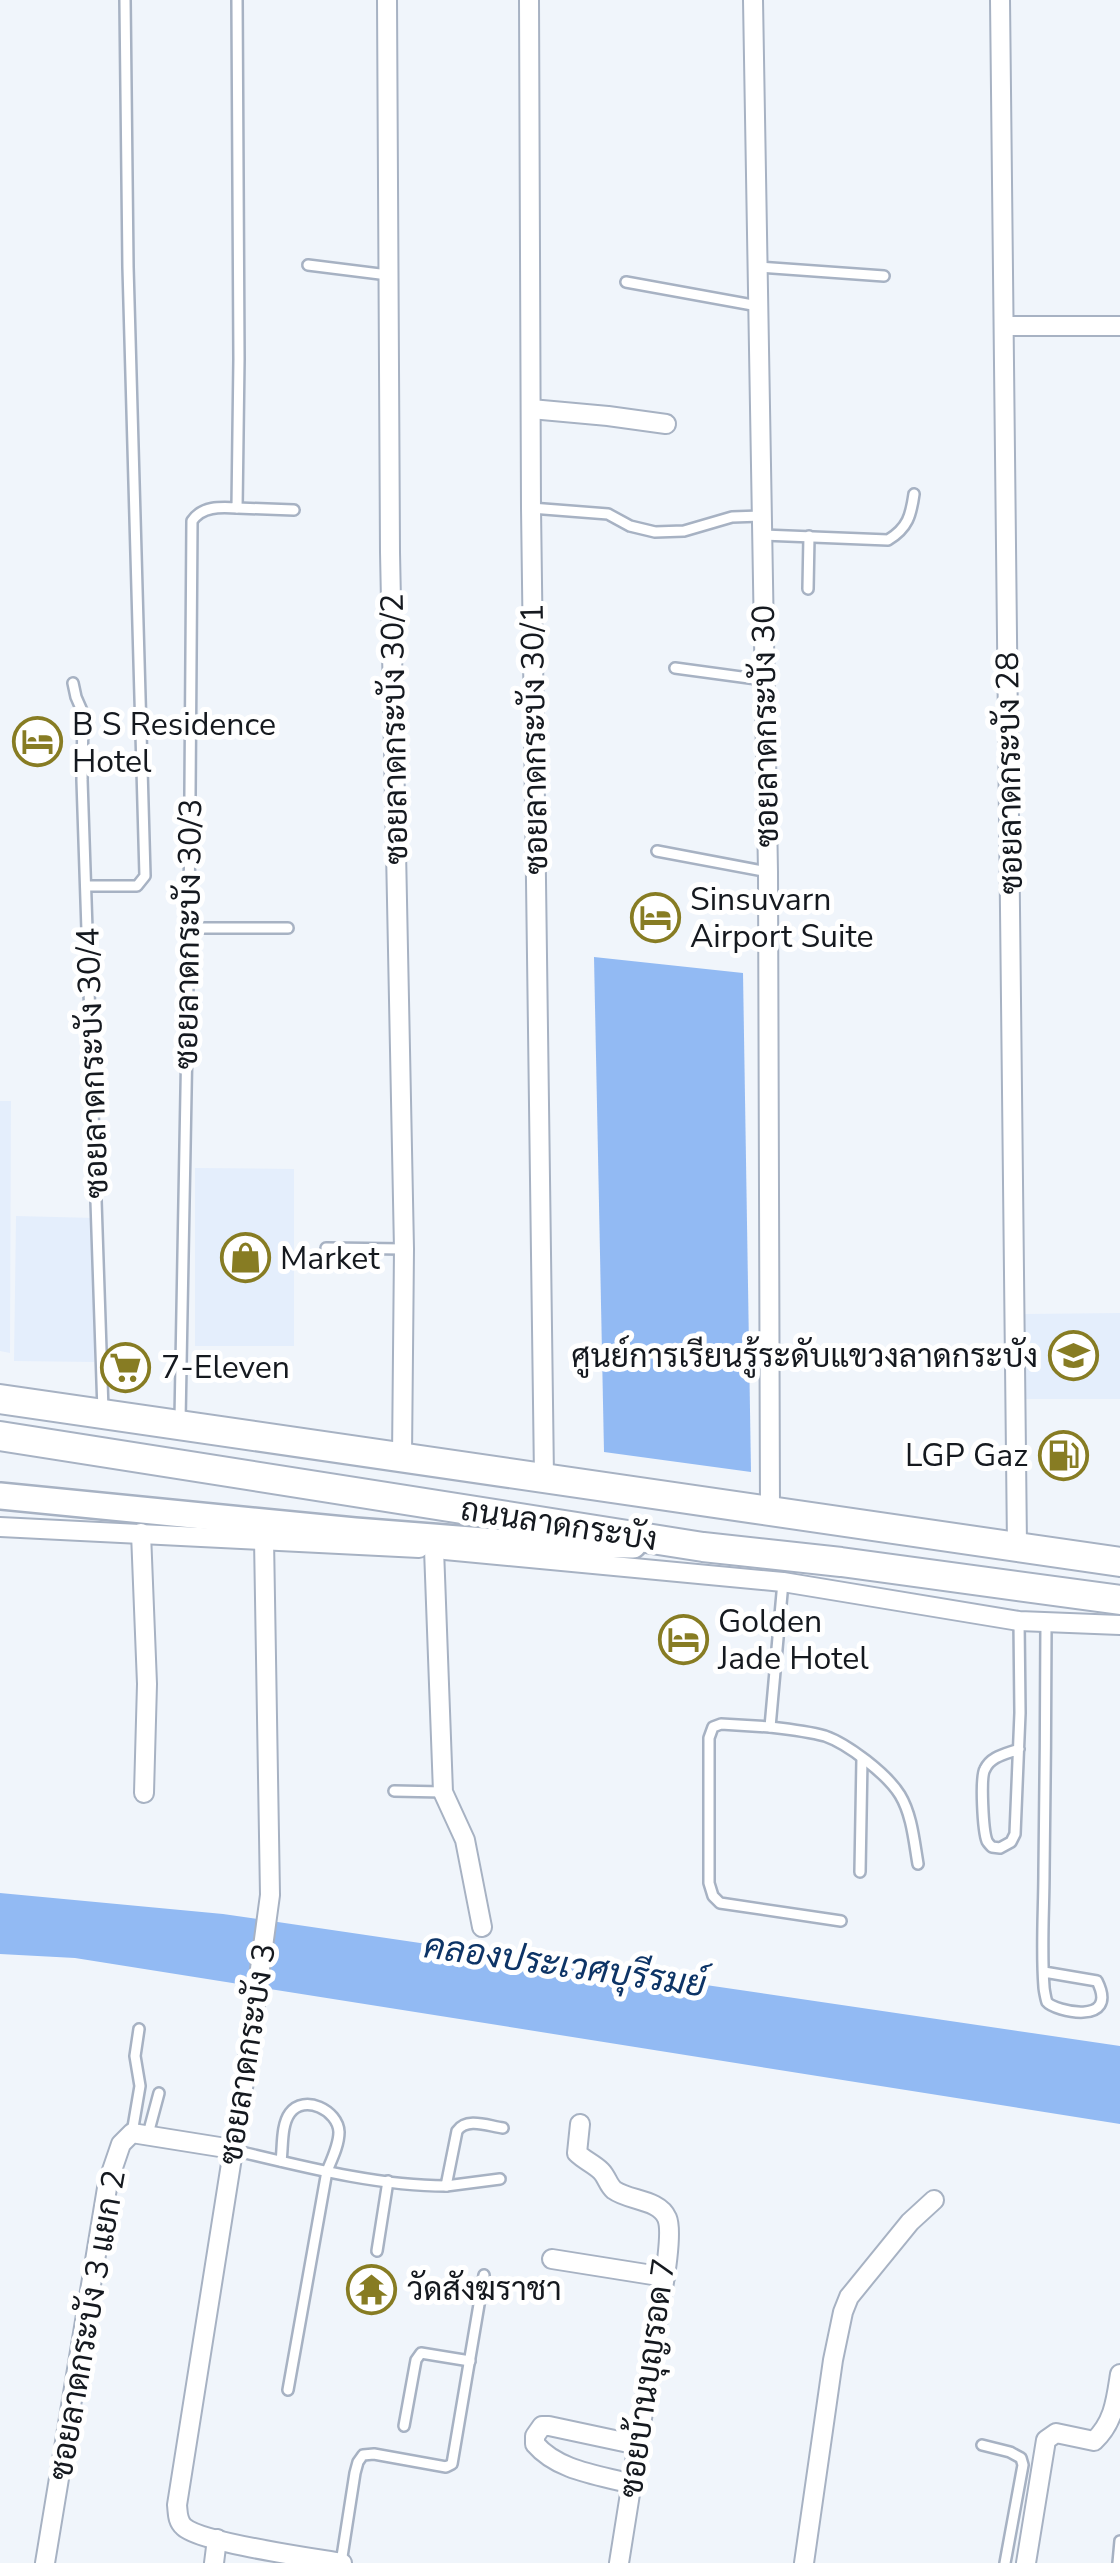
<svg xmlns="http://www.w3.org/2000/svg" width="1120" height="2563" font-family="'Nunito Sans',Sarabun,sans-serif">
<rect width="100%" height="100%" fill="#f0f5fb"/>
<g fill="#e4eefc">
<polygon points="0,1101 11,1101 10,1353 0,1351"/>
<polygon points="195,1168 294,1169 294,1346 195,1346"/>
<polygon points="16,1216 96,1218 94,1362 14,1361"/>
<polygon points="1120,1313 1120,1399 1026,1399 1025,1314"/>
</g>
<g fill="#92baf3">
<polygon points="594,957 743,973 751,1472 604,1452"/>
<polygon points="0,1893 223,1914 1120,2046 1120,2124 75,1958 0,1954"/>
</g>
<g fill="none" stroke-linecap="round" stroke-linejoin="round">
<defs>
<g id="lane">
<polyline points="308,265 388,275"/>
<polyline points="757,267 884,276"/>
<polyline points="626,282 758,306"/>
<polyline points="237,508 294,510"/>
<polyline points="531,508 608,514 630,526 655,532 684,531 732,517 761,516"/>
<path d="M763 535 888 540C908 528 911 515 914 494"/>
<polyline points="808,589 809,536"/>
<polyline points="675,668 764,680"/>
<polyline points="73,683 76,697 83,713 82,780 103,1411"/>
<polyline points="657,851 768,872"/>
<polyline points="86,886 137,886 145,876 128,267 125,0"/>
<polyline points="189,928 288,928"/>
<polyline points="326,1248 404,1249"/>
<path d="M180 1420 189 928 192 521C202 506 220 507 237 508L239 359 237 0"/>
<polyline points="783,1582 770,1727 721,1724 713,1727 709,1738 709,1883 713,1896 720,1903 841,1921"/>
<path d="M770 1727C788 1729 807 1731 825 1736 848 1744 887 1774 900 1795 912 1815 914 1841 918 1864"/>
<path d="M1019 1749C1006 1754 991 1756 985 1769 980 1777 983 1831 987 1841 988 1843 990 1845 992 1847L1000 1848 1011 1842 1015 1834 1020 1713 1019 1621"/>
<polyline points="394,1791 443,1792"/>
<polyline points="860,1872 862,1758"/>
<path d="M1044 1972 1097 1981C1120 2027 1054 2011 1047 2002 1046 2000 1044 1989 1044 1987 1041 1949 1044 1909 1044 1871 1045 1788 1046 1706 1046 1623"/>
<polyline points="132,2133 140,2086 135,2056 139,2029"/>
<polyline points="148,2134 159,2093"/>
<path d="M233 2150C301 2166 376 2186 446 2186L457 2131C467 2117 488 2126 503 2128"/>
<path d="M281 2161C283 2147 281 2125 290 2113 304 2094 338 2110 339 2132 339 2145 332 2159 327 2171L288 2390"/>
<polyline points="446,2186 500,2179"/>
<polyline points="377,2251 388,2181"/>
<polyline points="404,2426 416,2360 421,2353 470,2361"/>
<polyline points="982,2445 1010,2452 1021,2458 1023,2465 1005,2563"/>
<polyline points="341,2563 355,2473 358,2462 363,2455 374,2454 446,2467 452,2464 484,2275"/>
<polyline points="1118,2563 1120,2541"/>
</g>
<g id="street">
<polyline points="387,0 390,552 404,1249 402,1457"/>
<polyline points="529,0 531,508 544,1477"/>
<polyline points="753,0 768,872 770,1511"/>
<polyline points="1000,0 1017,1546"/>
<polyline points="1004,326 1120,326"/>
<polyline points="531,409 608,416 666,424"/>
<polyline points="0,1527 419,1548"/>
<polyline points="141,1533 147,1684 144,1793"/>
<path d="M264 1539 270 1895 249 2050 177 2505C178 2513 177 2521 184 2527 202 2543 313 2558 342 2563"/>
<polyline points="434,1549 443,1792 465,1840 482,1927"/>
<polyline points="445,1550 783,1582 1019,1621 1120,1625"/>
<path d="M580 2124 577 2153C584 2160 594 2164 601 2171 607 2177 608 2185 614 2190 629 2201 659 2199 667 2218 674 2234 661 2299 658 2318 645 2400 632 2481 619 2563"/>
<polyline points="552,2259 665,2277"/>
<path d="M632 2484C599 2475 558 2471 535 2444V2436L542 2426H549L638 2445"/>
<polyline points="45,2563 108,2182 121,2144 132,2133 232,2149"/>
<polyline points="214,2563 217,2539"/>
<polyline points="804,2563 833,2360 843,2312 849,2297 910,2222 934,2200"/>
<path d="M1026 2563 1046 2440 1056 2433 1094 2441C1114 2422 1116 2400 1120 2374"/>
</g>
<polyline id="secondary" points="0,1496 355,1531 511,1543 633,1545"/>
<g id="primary">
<polyline points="0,1399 1120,1562"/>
<polyline points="0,1436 703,1547 841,1562 1120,1600"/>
</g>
</defs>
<use href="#lane" stroke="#a7b2c3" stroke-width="14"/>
<use href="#street" stroke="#a7b2c3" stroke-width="22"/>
<use href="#secondary" stroke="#a7b2c3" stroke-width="30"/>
<use href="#primary" stroke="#a7b2c3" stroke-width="32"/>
<use href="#lane" stroke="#fff" stroke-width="9"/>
<use href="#street" stroke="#fff" stroke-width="18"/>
<use href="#secondary" stroke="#fff" stroke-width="25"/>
<use href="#primary" stroke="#fff" stroke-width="28"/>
</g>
<defs>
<symbol id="hotel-ring" viewBox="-11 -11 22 22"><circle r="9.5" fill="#fff" stroke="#877c23" stroke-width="1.5"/><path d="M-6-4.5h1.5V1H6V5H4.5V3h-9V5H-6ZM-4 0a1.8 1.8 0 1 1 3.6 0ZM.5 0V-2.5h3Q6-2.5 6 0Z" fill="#877c23"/></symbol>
<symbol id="shop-ring" viewBox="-11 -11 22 22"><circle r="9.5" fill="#fff" stroke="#877c23" stroke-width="1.5"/><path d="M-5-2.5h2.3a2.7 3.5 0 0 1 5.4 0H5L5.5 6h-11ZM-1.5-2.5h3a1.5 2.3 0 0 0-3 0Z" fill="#877c23"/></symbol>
<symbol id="school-ring" viewBox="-11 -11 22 22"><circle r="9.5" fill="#fff" stroke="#877c23" stroke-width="1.5"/><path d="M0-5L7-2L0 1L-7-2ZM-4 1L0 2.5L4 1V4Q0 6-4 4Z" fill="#877c23"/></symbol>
<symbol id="supermarket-ring" viewBox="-11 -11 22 22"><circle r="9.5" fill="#fff" stroke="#877c23" stroke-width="1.5"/><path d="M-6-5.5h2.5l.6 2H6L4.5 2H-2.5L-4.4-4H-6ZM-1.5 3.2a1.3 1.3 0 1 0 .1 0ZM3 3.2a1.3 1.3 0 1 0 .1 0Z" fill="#877c23"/></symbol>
<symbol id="fuel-ring" viewBox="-11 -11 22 22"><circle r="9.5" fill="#fff" stroke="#877c23" stroke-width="1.5"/><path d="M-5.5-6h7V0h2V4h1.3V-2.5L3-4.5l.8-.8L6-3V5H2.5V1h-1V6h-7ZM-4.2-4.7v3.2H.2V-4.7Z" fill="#877c23"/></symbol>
<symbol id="temple-ring" viewBox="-11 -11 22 22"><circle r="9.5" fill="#fff" stroke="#877c23" stroke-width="1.5"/><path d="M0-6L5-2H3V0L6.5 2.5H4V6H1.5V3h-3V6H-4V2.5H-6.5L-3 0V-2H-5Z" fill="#877c23"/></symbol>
</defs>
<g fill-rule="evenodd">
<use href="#hotel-ring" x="10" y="714" width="55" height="55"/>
<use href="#hotel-ring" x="628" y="890" width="55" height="55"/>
<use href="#shop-ring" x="218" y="1230" width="55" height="55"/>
<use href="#school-ring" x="1046" y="1328" width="55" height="55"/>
<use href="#supermarket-ring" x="98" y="1340" width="55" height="55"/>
<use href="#fuel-ring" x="1036" y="1428" width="55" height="55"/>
<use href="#hotel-ring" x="656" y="1612" width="55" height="55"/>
<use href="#temple-ring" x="344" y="2262" width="55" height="55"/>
</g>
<g text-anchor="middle" stroke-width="10" stroke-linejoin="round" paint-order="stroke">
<g font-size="32" fill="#15191f" stroke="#fff" text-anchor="start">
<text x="72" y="735">B S Residence<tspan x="72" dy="37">Hotel</tspan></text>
<text x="690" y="910">Sinsuvarn<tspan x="690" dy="37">Airport Suite</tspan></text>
<text x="280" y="1269">Market</text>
<text x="1038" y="1367" text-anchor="end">ศูนย์การเรียนรู้ระดับแขวงลาดกระบัง</text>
<text x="161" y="1378">7-Eleven</text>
<text x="1028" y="1466" text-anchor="end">LGP Gaz</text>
<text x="718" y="1632">Golden<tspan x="718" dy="37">Jade Hotel</tspan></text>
<text x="407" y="2300">วัดสังฆราชา</text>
</g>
<g font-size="32" fill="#15191f" stroke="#fff">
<text transform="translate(765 726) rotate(-91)" y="11">ซอยลาดกระบัง 30</text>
<text transform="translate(394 729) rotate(-91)" y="11">ซอยลาดกระบัง 30/2</text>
<text transform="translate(534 739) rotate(-91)" y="11">ซอยลาดกระบัง 30/1</text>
<text transform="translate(1009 773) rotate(-91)" y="11">ซอยลาดกระบัง 28</text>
<text transform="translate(188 934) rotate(-89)" y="11">ซอยลาดกระบัง 30/3</text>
<text transform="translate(92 1063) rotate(-92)" y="11">ซอยลาดกระบัง 30/4</text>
<text transform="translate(559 1524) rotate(9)" y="11">ถนนลาดกระบัง</text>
<text transform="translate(247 2054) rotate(-81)" y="11">ซอยลาดกระบัง 3</text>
<text transform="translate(87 2325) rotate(-80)" y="11">ซอยลาดกระบัง 3 แยก 2</text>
<text transform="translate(647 2378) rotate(-82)" y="11">ซอยบ้านบุญรอด 7</text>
</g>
<g font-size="35" font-style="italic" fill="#0d3466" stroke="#fff">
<text transform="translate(565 1965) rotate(8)" y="12">คลองประเวศบุรีรมย์</text>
</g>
</g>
</svg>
